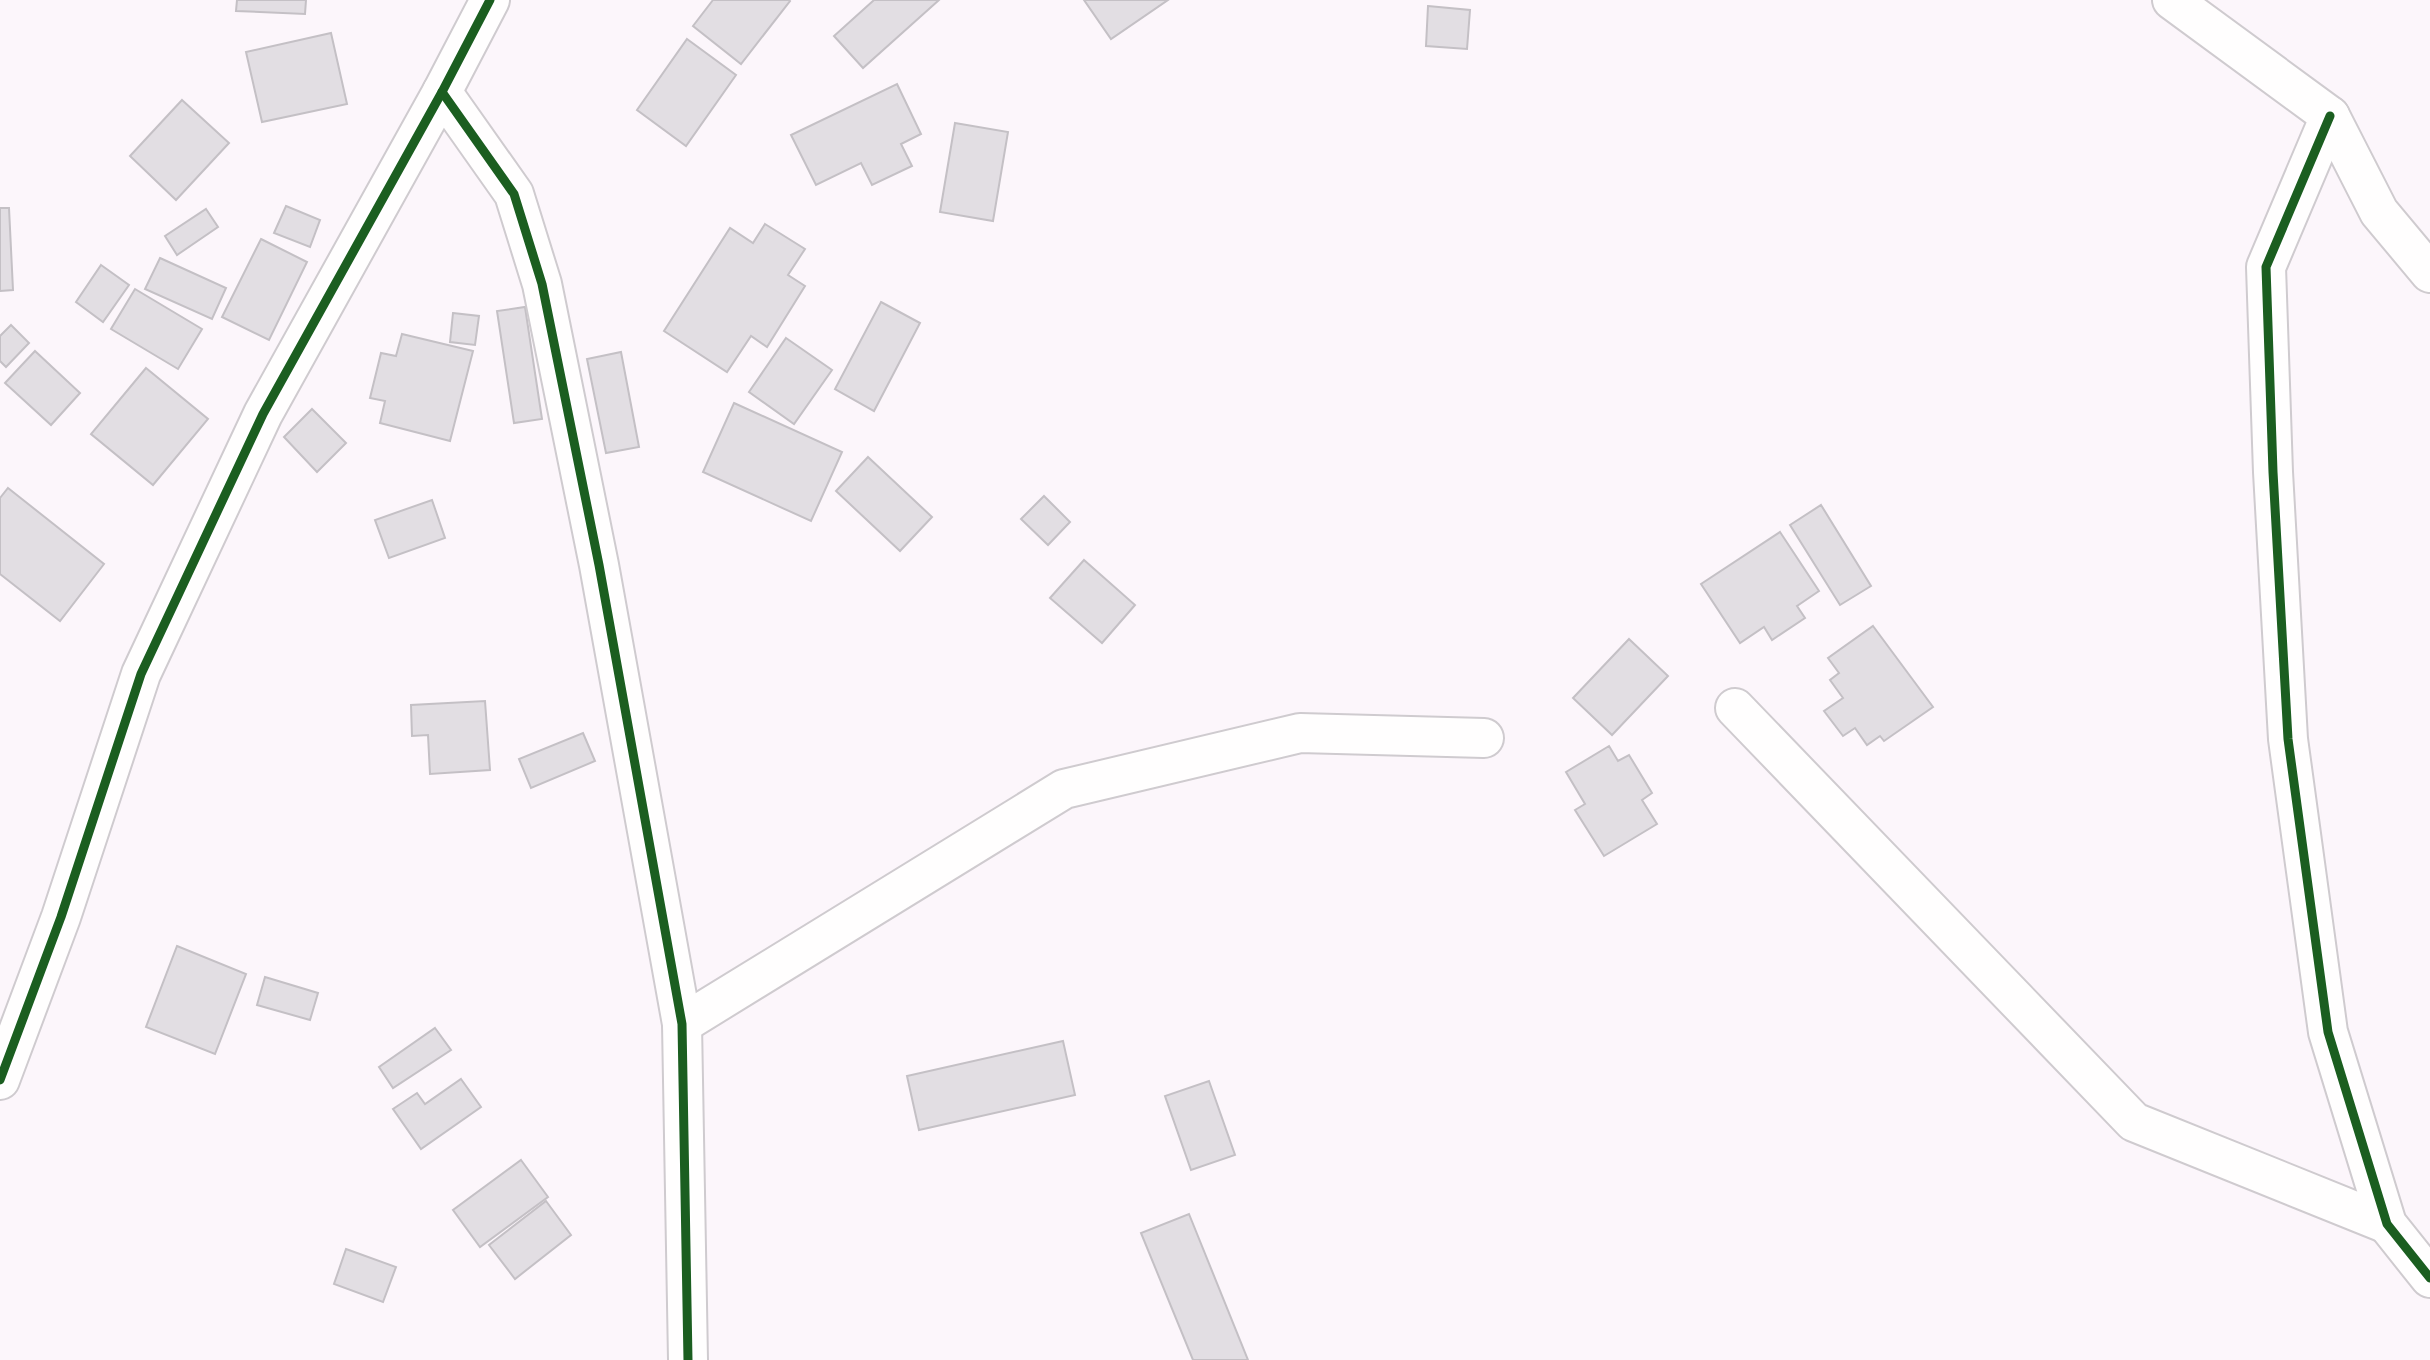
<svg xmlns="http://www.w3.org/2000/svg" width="2430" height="1360" font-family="'Space Grotesk',sans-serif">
<rect width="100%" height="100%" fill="#fcf6fb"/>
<g fill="#e2dee3" stroke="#c4c0c5" stroke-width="2">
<polygon points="237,0 306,0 305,14 236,11"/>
<polygon points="713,0 789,0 790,1 741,64 693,26"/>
<polygon points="874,0 939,0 863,68 834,36"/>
<polygon points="1084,0 1168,0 1111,39"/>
<polygon points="1428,6 1470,10 1467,49 1426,46"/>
<polygon points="331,33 347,104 262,122 246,52"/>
<polygon points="687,39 736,75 686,146 637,110"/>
<polygon points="897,84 921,134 901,144 912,166 872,185 861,163 816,185 791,135"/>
<polygon points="182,100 229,143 176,200 130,156"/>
<polygon points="955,123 1008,132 993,221 940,212"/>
<polygon points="286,206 320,220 310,247 274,233"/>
<polygon points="0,208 9,208 13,290 0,291"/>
<polygon points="206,209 218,227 177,255 165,236"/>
<polygon points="765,224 805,249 788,275 805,286 767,347 751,336 727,372 664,331 730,228 753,243"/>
<polygon points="261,239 307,262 269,340 222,317"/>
<polygon points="160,258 226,288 212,319 145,289"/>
<polygon points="101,265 129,285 103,322 76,302"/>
<polygon points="135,289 202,329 178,369 111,329"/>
<polygon points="881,302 920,323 874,411 835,389"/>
<polygon points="525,307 542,419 514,423 497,311"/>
<polygon points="453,313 479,316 475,345 450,342"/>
<polygon points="11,325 29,343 6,367 0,361 0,336"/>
<polygon points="402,334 473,351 450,441 380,423 385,401 370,398 381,353 396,356"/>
<polygon points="786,338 832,370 794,424 749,392"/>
<polygon points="35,351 80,393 51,425 5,383"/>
<polygon points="621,352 639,447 606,453 587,359"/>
<polygon points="146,368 208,419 153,485 91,434"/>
<polygon points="734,403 842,452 811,521 703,472"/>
<polygon points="312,409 346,443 317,472 284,437"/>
<polygon points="868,457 932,517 900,551 836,491"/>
<polygon points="8,488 104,564 60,621 0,574 0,498"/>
<polygon points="1044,496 1070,522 1048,545 1021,519"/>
<polygon points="432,500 445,538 389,558 375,520"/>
<polygon points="1821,505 1871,586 1840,605 1790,525"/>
<polygon points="1780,532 1819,591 1797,606 1805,618 1772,640 1764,627 1740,643 1701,584"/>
<polygon points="1084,560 1135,605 1102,643 1050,598"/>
<polygon points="1873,626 1933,707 1884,741 1880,736 1867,745 1855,728 1843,736 1824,711 1843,698 1830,680 1839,673 1828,658"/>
<polygon points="1629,639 1668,676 1612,735 1573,698"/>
<polygon points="485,701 490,770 430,774 428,735 412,736 411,705"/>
<polygon points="583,733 595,761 531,788 519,759"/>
<polygon points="1609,746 1618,761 1629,755 1652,793 1642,800 1657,824 1604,856 1575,810 1585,804 1566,772"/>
<polygon points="177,946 246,974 215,1054 146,1027"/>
<polygon points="265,977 318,993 310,1020 257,1005"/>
<polygon points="435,1028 451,1050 393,1088 379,1067"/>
<polygon points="1063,1041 1075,1095 919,1130 907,1076"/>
<polygon points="461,1079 481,1107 421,1149 393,1109 417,1093 425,1104"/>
<polygon points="1209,1081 1235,1155 1191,1170 1165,1096"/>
<polygon points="521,1160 548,1197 480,1247 453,1210"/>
<polygon points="546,1201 571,1235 515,1279 489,1245"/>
<polygon points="1189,1214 1248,1360 1193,1360 1141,1233"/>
<polygon points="346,1249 396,1267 383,1302 334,1284"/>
</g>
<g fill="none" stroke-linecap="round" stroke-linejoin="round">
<defs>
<g id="street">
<polyline points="442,92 514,194 542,284 599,565 682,1024 688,1360"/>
<polyline points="2330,116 2266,267 2273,472 2288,739 2328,1032 2387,1224 2430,1278"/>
<polyline points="1735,708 2134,1122 2387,1224"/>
<polyline points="682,1024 1064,789 1300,733 1484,738"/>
<polyline points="0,1080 61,917 141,674 263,414 442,92 490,0"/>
</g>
<polyline id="secondary" points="2172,0 2330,116 2379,212 2430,273"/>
</defs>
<use href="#street" stroke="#cfcbcf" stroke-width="42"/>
<use href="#secondary" stroke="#cfcbcf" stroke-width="42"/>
<use href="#street" stroke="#fffefe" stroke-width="38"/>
<use href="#secondary" stroke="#fffefe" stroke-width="38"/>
<defs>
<g id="cycleway">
<polyline points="442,92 514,194 542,284 599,565 682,1024 688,1360"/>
<polyline points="2330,116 2266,267 2273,472 2288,739 2328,1032 2387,1224 2430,1278"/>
<polyline points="0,1080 61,917 141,674 263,414 442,92 490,0"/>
</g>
</defs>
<use href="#cycleway" stroke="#fff" stroke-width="13"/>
<use href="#cycleway" stroke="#1b5e20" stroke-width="9"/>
</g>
</svg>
